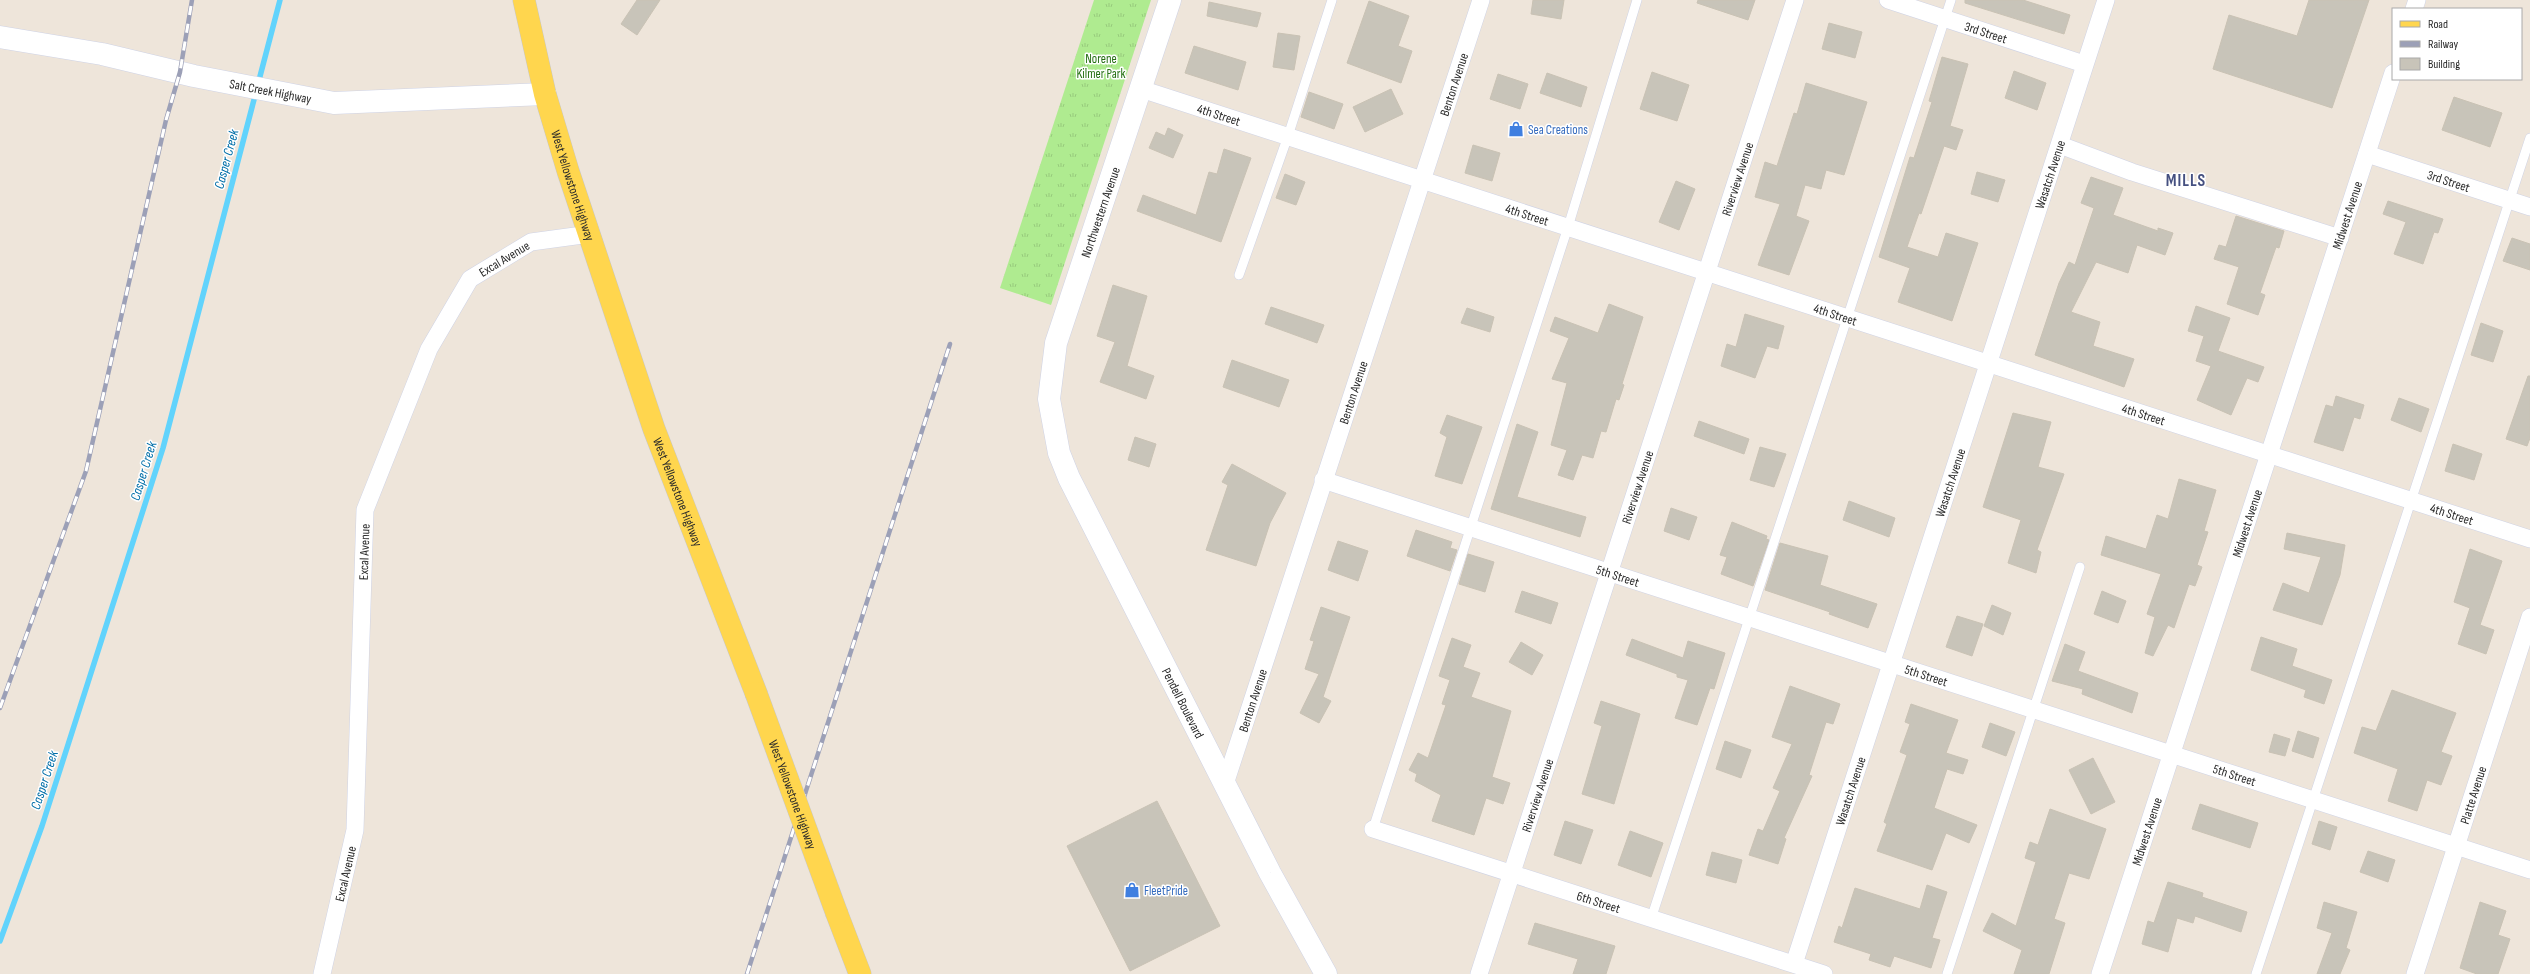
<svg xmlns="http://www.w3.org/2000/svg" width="2530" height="974" font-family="'Sofia Sans Condensed',sans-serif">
<defs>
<pattern id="grass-tufts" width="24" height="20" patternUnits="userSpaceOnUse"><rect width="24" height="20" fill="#afeb90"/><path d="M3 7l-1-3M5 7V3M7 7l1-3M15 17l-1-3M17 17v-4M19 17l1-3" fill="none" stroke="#97ca7c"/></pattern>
</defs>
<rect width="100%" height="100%" fill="#eee5da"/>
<polygon fill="url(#grass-tufts)" points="1094,0 1151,0 1051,305 1000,288"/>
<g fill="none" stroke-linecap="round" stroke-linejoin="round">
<g stroke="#61d3fc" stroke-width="5.5">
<polyline points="258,84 280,0"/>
<polyline points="0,941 42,826 163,448 256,92"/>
</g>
</g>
<g fill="#c8c4b9" stroke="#c9c2b4">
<polygon points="637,0 660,0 637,35 621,24"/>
<polygon points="1533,0 1564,0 1561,19 1531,14"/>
<polygon points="1698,0 1755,0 1748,20 1697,3"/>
<polygon points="1965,0 2023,0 2070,15 2064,34 1965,3"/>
<polygon points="2309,0 2369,0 2332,108 2213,69 2229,15 2297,36"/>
<polygon points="1369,1 1409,16 1398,46 1412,51 1401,83 1347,63"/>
<polygon points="1209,2 1261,13 1257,27 1207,16"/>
<polygon points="1829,23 1862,32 1855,58 1822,49"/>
<polygon points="1278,33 1300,36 1294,70 1273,67"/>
<polygon points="1194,46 1246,62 1238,90 1185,73"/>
<polygon points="1942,57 1968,64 1950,126 1963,130 1956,150 1944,146 1921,214 1919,213 1907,247 1938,257 1946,233 1978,243 1952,321 1898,302 1910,268 1879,257 1910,157 1914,158 1932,102 1929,101"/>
<polygon points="2014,71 2046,83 2037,110 2005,98"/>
<polygon points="1652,72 1689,85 1677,121 1640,109"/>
<polygon points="1547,73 1587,87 1581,107 1540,93"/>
<polygon points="1498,74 1528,84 1520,109 1490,99"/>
<polygon points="1806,83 1867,102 1844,175 1826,170 1821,189 1805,185 1796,216 1809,221 1789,275 1758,265 1780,204 1755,197 1765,162 1777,166 1794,113 1797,114"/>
<polygon points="1391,89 1403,114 1365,132 1353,107"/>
<polygon points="1309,92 1343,104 1334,129 1301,117"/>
<polygon points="2454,97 2502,113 2490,147 2442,130"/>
<polygon points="1168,128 1183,135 1173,158 1149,148 1156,132 1165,136"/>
<polygon points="1473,145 1500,153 1492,181 1465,173"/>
<polygon points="1224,149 1251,158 1221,242 1137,211 1143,195 1196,215 1209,172 1217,174"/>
<polygon points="1977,172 2005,180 1998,202 1971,194"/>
<polygon points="1285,174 1305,182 1296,205 1276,198"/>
<polygon points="2091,177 2123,188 2113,215 2158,231 2158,228 2173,233 2165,255 2137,245 2128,273 2096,262 2071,312 2100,322 2093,346 2134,359 2124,387 2035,355 2059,283 2069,262 2075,265 2094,208 2081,203"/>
<polygon points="1676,181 1695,189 1679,230 1659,222"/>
<polygon points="2388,201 2443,219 2438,233 2434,232 2423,264 2394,254 2406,222 2383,214"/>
<polygon points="2236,216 2284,231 2279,248 2276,247 2260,293 2265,295 2258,315 2227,304 2239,267 2214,259 2219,245 2226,247"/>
<polygon points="2512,238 2530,244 2530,270 2503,261"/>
<polygon points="1113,285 1147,296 1127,366 1154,376 1146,399 1100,382 1115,342 1097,336"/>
<polygon points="1609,304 1643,317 1622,384 1624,385 1619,400 1616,399 1606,432 1601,431 1593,458 1582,455 1573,480 1558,475 1567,450 1551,445 1567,383 1552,379 1569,338 1550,331 1555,317 1598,333"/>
<polygon points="2196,306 2230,318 2218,351 2264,367 2258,382 2247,378 2231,415 2197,400 2211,366 2196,361 2204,336 2188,331"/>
<polygon points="1271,307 1324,325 1317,343 1265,324"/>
<polygon points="1467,308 1494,317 1490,332 1461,323"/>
<polygon points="1745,314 1784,326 1778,349 1767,346 1755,378 1721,366 1727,344 1736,347"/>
<polygon points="2481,323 2503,331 2493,362 2471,355"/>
<polygon points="1232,360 1289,380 1279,407 1223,387"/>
<polygon points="2528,376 2530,376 2530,438 2527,446 2506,439"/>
<polygon points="2336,396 2364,405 2360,419 2354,417 2343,451 2314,442 2326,405 2333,407"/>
<polygon points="2399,398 2429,409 2421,432 2391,420"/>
<polygon points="2013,413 2051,422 2038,467 2064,474 2037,550 2041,552 2036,573 2008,563 2021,520 1983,507"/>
<polygon points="1447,415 1482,427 1462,484 1435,476 1447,437 1440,433"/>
<polygon points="1699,421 1749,439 1744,454 1694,436"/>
<polygon points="1517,424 1538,432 1517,497 1586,517 1580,537 1491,509"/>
<polygon points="1135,437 1156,444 1149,467 1128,460"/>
<polygon points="2453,444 2482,454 2474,480 2445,471"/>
<polygon points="1760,447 1786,454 1774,487 1750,480"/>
<polygon points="1232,464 1286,493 1270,523 1256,566 1206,550 1228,485 1222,482"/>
<polygon points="2179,479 2216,490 2204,531 2208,532 2197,565 2202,567 2195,586 2189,584 2174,628 2168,625 2153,656 2145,653 2155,617 2147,614 2161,574 2101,555 2106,536 2146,549 2157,515 2168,519"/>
<polygon points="1849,501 1895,518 1889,537 1843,520"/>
<polygon points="1671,508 1697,517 1689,540 1664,531"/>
<polygon points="1732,522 1767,536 1766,539 1769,540 1753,586 1721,574 1727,557 1720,555"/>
<polygon points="1416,530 1452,542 1450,548 1457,550 1450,571 1407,556"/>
<polygon points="2287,533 2345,545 2340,575 2322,625 2273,610 2283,583 2309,593 2321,557 2284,549"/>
<polygon points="1338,541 1368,551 1358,581 1328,570"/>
<polygon points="1780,543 1828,556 1820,585 1877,604 1868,628 1829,614 1830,612 1765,590"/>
<polygon points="2470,549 2502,561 2480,625 2494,630 2486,654 2458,644 2470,608 2454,602"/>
<polygon points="1468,554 1494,562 1485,592 1459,584"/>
<polygon points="1522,591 1558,603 1551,624 1515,612"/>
<polygon points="2102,591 2126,601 2118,623 2094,614"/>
<polygon points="1992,605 2011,613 2003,635 1984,626"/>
<polygon points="1321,607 1350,617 1323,697 1331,701 1319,723 1300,713 1319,674 1305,669 1314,641 1310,640"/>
<polygon points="1957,616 1983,624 1972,656 1946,647"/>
<polygon points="2261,637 2297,649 2292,666 2332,680 2324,704 2304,697 2306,690 2251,670"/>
<polygon points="1452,638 1471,645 1463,667 1480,673 1471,697 1511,711 1492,777 1510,783 1503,804 1486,798 1474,835 1432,821 1441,795 1415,781 1417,774 1409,770 1418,753 1428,758 1446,705 1442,704 1450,680 1439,676"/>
<polygon points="1632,639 1683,658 1688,641 1725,653 1714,689 1710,688 1697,725 1675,718 1688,680 1677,677 1677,674 1626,655"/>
<polygon points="1521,642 1543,655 1532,675 1509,662"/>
<polygon points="2065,644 2085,652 2078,671 2138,693 2132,713 2082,694 2083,689 2052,681"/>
<polygon points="1790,686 1840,704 1833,724 1826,722 1809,775 1812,776 1784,838 1786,839 1778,864 1749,855 1758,829 1763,831 1780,791 1773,788 1792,744 1772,737"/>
<polygon points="2392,690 2456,713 2441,752 2452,756 2441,785 2427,780 2417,811 2388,801 2398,769 2354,753 2362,727 2376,731"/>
<polygon points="1601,701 1640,714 1614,804 1582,794 1602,726 1594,723"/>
<polygon points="1911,704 1958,720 1946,753 1968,760 1963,774 1947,769 1934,808 1977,825 1969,843 1946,833 1932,870 1877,851 1887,824 1884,822 1907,755 1900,752 1910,724 1905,722"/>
<polygon points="1990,723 2015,732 2006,756 1982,747"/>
<polygon points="2298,731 2319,738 2313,758 2292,751"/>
<polygon points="2274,734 2290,739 2285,756 2269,752"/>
<polygon points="1725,741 1751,750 1741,778 1716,769"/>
<polygon points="2093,758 2115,802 2091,814 2069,770"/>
<polygon points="1157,801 1220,926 1130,971 1067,846"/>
<polygon points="2200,804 2258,823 2250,848 2192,829"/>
<polygon points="2050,809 2106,829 2089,879 2069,873 2054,919 2065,923 2049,974 2014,974 2022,950 1983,931 1992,913 2016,926 2036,862 2025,858 2030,842 2038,845"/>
<polygon points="1565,821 1593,830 1581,864 1554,855"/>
<polygon points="2319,821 2337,827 2330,850 2312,844"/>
<polygon points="1630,831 1663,843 1651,877 1618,865"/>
<polygon points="2368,851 2395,860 2388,882 2360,872"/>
<polygon points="1712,852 1742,860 1736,883 1706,875"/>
<polygon points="2168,882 2203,893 2202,897 2247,912 2241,932 2195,916 2193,923 2177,918 2168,952 2142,944 2148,921 2154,923"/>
<polygon points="1927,885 1947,892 1932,938 1940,940 1931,968 1894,956 1890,967 1869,960 1871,954 1834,942 1839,926 1842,928 1855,888 1920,909"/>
<polygon points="2324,902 2357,912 2346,948 2350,950 2340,974 2317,974 2332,933 2317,928"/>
<polygon points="2480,902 2506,911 2498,935 2510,939 2498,974 2477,974 2460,968"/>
<polygon points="1535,923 1615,946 1606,974 1573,974 1578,959 1528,944"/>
</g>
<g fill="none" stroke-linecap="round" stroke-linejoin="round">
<defs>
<g id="lane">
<polyline points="1239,275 1288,136 1332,0"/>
<polyline points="1373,829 1568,227 1637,0"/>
<polyline points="1651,919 1951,0"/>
<polyline points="1947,974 2080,567"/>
<polyline points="2256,974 2530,138"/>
</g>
<g id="street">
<path id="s1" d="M1888 0 2084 64"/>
<polyline points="2414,9 2417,0"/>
<path id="s2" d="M1141 89 2530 539"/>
<polyline points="2060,145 2132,172 2340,238"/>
<path id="s3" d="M2367 154 2530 207"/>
<path id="s4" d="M1323 480 2530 870"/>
<path id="s5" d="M1225 784 1481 0"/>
<path id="s6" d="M1373 829 1824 974"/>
<path id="s7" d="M1794 964 2106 0"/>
<path id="s8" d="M322 974 355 830 365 510 429 349 470 279 531 242 590 234"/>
<path id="s9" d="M1479 974 1795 0"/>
<path id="s10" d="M2100 974 2393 73"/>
<path id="s11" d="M2415 974 2530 617"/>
</g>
<g id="secondary">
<path id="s12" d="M1170 0 1056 343 1049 399 1059 453 1069 478 1270 873 1326 974"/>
<path id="s13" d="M0 37 102 54 194 76 334 103 545 94"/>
</g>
<g id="primary">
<path id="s14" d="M524 0 545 94 568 171 654 429 756 693"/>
<polyline points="837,914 860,974"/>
</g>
</defs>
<use href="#lane" stroke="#cfd3e5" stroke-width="10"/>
<use href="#street" stroke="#cfd3e5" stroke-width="18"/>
<use href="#secondary" stroke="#cfd3e5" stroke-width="23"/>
<use href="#primary" stroke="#c8c8c8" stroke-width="23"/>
<use href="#lane" stroke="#fff" stroke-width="9"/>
<use href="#street" stroke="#fff" stroke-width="17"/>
<use href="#secondary" stroke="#fff" stroke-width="22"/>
<use href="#primary" stroke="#ffd64e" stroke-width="22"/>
<defs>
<g id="rail">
<polyline points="0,708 86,471 166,120 180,72 192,0"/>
<polyline points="747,974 950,344"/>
</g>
</defs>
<use href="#rail" stroke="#9ca0b7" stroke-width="4.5"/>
<use href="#rail" stroke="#fff" stroke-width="3" stroke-dasharray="9" stroke-linecap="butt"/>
<defs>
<g id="primary-bridge">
<path id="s15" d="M756 693 837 914"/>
</g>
</defs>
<use href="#primary-bridge" stroke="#c8c8c8" stroke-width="23" stroke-linecap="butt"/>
<use href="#primary-bridge" stroke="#ffd64e" stroke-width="22"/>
</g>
<defs>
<symbol id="shop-bare" viewBox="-9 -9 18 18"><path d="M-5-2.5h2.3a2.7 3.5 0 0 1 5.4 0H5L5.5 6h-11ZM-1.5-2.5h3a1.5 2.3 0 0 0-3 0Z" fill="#3f7fe0" stroke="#fff" stroke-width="2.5" paint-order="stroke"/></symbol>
</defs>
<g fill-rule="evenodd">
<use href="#shop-bare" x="1505" y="118" width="22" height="22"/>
<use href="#shop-bare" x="1121" y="879" width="22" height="22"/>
</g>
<g text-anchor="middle" stroke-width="3" stroke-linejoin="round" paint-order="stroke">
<g font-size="13" fill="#2a2a2a" stroke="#fff">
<text dy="5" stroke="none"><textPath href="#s1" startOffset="103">3rd Street</textPath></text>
<text dy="5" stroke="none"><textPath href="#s5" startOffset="736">Benton Avenue</textPath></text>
<text dy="5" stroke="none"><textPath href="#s13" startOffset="276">Salt Creek Highway</textPath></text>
<text dy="5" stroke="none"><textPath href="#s2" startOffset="82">4th Street</textPath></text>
<text dy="5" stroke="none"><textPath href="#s7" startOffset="830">Wasatch Avenue</textPath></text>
<text dy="5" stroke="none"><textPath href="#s9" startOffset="836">Riverview Avenue</textPath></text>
<text dy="5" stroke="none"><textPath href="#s3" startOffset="86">3rd Street</textPath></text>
<text dy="5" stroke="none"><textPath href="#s14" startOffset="192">West Yellowstone Highway</textPath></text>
<text transform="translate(1100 212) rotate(-71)" y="5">Northwestern Avenue</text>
<text dy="5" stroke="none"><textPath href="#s2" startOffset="406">4th Street</textPath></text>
<text dy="5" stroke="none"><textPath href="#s10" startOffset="798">Midwest Avenue</textPath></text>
<text dy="5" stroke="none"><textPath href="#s8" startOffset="762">Excal Avenue</textPath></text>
<text dy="5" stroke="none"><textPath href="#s2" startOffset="730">4th Street</textPath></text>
<text dy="5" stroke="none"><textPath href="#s5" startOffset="412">Benton Avenue</textPath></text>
<text dy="5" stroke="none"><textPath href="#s2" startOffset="1054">4th Street</textPath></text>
<text dy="5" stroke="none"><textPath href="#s7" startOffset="506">Wasatch Avenue</textPath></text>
<text dy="5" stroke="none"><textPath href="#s9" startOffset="512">Riverview Avenue</textPath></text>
<text dy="5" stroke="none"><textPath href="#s14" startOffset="516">West Yellowstone Highway</textPath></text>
<text dy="5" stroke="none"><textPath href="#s2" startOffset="1378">4th Street</textPath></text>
<text dy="5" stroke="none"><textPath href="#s10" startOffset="474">Midwest Avenue</textPath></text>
<text dy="5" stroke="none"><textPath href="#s8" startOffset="426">Excal Avenue</textPath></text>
<text dy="5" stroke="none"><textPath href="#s4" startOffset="310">5th Street</textPath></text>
<text dy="5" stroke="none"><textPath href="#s4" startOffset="634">5th Street</textPath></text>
<text dy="5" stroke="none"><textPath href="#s5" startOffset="88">Benton Avenue</textPath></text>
<text dy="5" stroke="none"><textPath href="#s12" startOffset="752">Pendell Boulevard</textPath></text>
<text dy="5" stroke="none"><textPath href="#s4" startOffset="958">5th Street</textPath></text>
<text dy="5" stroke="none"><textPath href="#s7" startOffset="182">Wasatch Avenue</textPath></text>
<text dy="5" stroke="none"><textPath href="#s15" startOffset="108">West Yellowstone Highway</textPath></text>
<text dy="5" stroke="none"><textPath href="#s11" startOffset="188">Platte Avenue</textPath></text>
<text dy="5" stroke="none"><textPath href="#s9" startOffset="188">Riverview Avenue</textPath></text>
<text dy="5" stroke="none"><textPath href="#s10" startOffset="150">Midwest Avenue</textPath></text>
<text dy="5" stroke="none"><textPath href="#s8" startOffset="103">Excal Avenue</textPath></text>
<text dy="5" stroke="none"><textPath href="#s6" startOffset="237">6th Street</textPath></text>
</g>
<g font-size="13" fill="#256f12" stroke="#fff">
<text x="1101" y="63">Norene<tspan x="1101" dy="15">Kilmer Park</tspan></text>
</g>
<g font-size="13" fill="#366cbe" stroke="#fff" text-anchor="start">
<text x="1528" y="134">Sea Creations</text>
<text x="1144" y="895">FleetPride</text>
</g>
<g font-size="14" font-style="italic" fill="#006ea8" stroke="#fff">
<text transform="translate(226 159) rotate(-75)" y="5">Casper Creek</text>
<text transform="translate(143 471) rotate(-73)" y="5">Casper Creek</text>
<text transform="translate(44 780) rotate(-72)" y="5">Casper Creek</text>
</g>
<g font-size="17" font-weight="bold" letter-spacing="1" fill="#455080" stroke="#fff">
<text x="2186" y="186">MILLS</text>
</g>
</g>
<rect x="2392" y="8" width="130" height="72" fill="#ffffff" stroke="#aaaaaa"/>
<rect x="2400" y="21" width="20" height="6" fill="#ffd64e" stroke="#aaaaaa"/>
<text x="2428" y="28" font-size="12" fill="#2a2a2a">Road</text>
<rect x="2400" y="41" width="20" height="6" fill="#9ca0b7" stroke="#aaaaaa"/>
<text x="2428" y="48" font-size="12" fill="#2a2a2a">Railway</text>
<rect x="2400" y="58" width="20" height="12" fill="#c8c4b9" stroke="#aaaaaa"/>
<text x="2428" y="68" font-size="12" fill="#2a2a2a">Building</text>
</svg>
